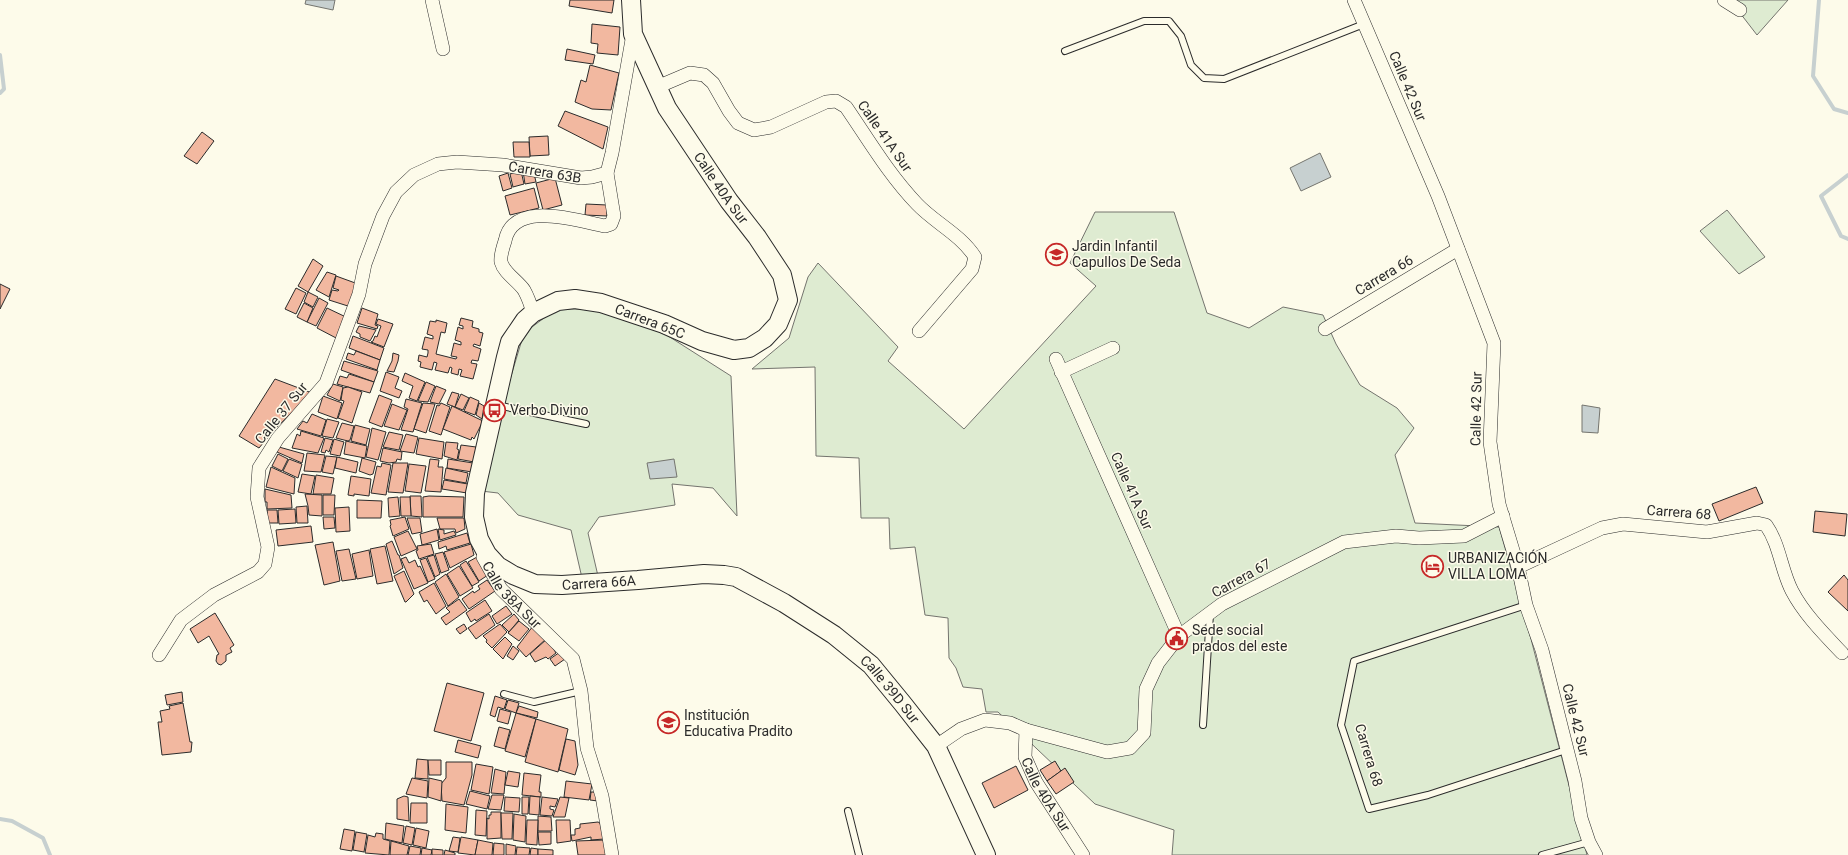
<svg xmlns="http://www.w3.org/2000/svg" width="1848" height="855" font-family="Roboto,sans-serif">
<rect width="100%" height="100%" fill="#fdfbea"/>
<g fill="#deebd1" stroke="#74746e">
<polygon points="1730,0 1788,0 1757,35"/>
<polygon points="1727,210 1765,257 1739,274 1700,231"/>
<polygon points="1095,212 1174,212 1207,313 1249,328 1283,307 1323,315 1336,344 1360,385 1397,408 1414,428 1395,455 1415,523 1499,527 1531,639 1587,855 1172,855 1174,830 1095,804 998,712 986,712 982,689 963,687 956,668 949,658 948,618 925,615 915,547 890,549 889,518 861,518 859,458 816,456 815,367 752,369 789,338 808,277 818,263 898,347 888,361 964,429 1096,286 1070,263"/>
<polygon points="556,309 605,309 665,334 731,376 737,516 713,488 672,484 675,505 599,517 588,533 598,576 582,578 571,530 518,515 498,493 481,491 502,406 524,333"/>
</g>
<g fill="#c7d0d0" stroke="#74746e">
<polygon points="306,0 335,0 333,10 305,4"/>
<polygon points="1320,153 1331,177 1301,191 1290,168"/>
<polygon points="1582,405 1600,408 1598,433 1582,432"/>
<polygon points="674,459 677,477 650,479 647,463"/>
</g>
<g fill="none" stroke-linecap="round" stroke-linejoin="round">
<g stroke="#c7d0d0" stroke-width="4">
<polyline points="1819,0 1813,76 1834,109 1848,113"/>
<polyline points="0,55 4,89 0,93"/>
<polyline points="1848,175 1821,196 1841,236 1848,239"/>
<polyline points="0,819 12,821 43,838 50,855"/>
</g>
</g>
<g fill="#f2b8a0" stroke="#2b2b2b">
<polygon points="570,0 614,0 612,13 569,6"/>
<polygon points="592,24 620,27 618,55 597,53 598,44 591,43"/>
<polygon points="567,49 595,55 593,64 565,60"/>
<polygon points="590,65 619,73 611,110 592,109 575,102 581,80 586,82"/>
<polygon points="565,111 608,127 603,149 558,126"/>
<polygon points="202,132 214,141 197,164 184,156"/>
<polygon points="548,136 549,155 530,156 529,137"/>
<polygon points="513,142 529,142 530,157 514,157"/>
<polygon points="533,169 536,182 525,184 523,171"/>
<polygon points="521,171 524,184 513,187 510,174"/>
<polygon points="508,173 512,188 503,191 499,176"/>
<polygon points="555,178 562,205 543,210 536,183"/>
<polygon points="534,188 539,208 510,215 505,196"/>
<polygon points="586,204 607,205 607,216 585,215"/>
<polygon points="313,259 323,266 308,292 298,286"/>
<polygon points="327,272 336,275 329,297 316,290"/>
<polygon points="336,276 358,284 351,307 329,300 332,290 338,291 339,290 333,288"/>
<polygon points="0,284 10,289 0,309"/>
<polygon points="296,288 306,293 296,314 285,309"/>
<polygon points="308,292 318,297 313,307 304,302"/>
<polygon points="319,298 328,303 316,326 307,322"/>
<polygon points="304,303 313,308 307,322 297,317"/>
<polygon points="327,308 348,318 338,339 317,328"/>
<polygon points="362,308 378,314 375,325 378,326 377,329 357,323"/>
<polygon points="461,318 473,321 472,327 479,329 479,332 483,333 480,346 474,344 473,346 481,349 478,361 472,360 471,363 477,364 473,379 460,376 462,370 459,369 458,375 451,373 452,368 450,367 448,373 435,370 437,363 434,362 432,370 420,367 421,362 418,361 419,355 427,357 428,353 428,350 422,349 425,337 433,339 433,336 427,334 430,321 436,322 436,320 447,323 445,333 441,332 436,354 456,359 457,357 451,356 454,343 461,345 461,342 455,340 458,327 463,329 463,326 459,325"/>
<polygon points="378,319 393,324 384,347 371,342 373,341 375,336 377,337 381,326 376,324"/>
<polygon points="359,326 376,330 370,341 360,337 360,334 356,332"/>
<polygon points="353,336 384,348 380,360 349,348"/>
<polygon points="356,351 380,360 377,370 346,359 348,353 354,355"/>
<polygon points="393,353 399,355 398,361 394,372 387,371 392,361"/>
<polygon points="344,361 378,371 374,382 341,370"/>
<polygon points="386,372 399,377 395,388 402,391 399,398 380,391"/>
<polygon points="405,373 425,382 417,401 409,398 413,386 402,381"/>
<polygon points="349,374 374,382 370,393 337,384 340,376 347,378"/>
<polygon points="275,379 312,393 274,430 259,448 239,436"/>
<polygon points="426,382 435,386 428,402 418,401"/>
<polygon points="333,384 343,387 340,401 327,395"/>
<polygon points="436,386 446,390 439,404 430,402"/>
<polygon points="348,387 362,392 352,423 338,418 344,401 341,400 343,388"/>
<polygon points="452,392 459,394 455,407 447,404"/>
<polygon points="461,394 469,398 463,410 455,407"/>
<polygon points="379,395 392,400 382,427 369,422"/>
<polygon points="323,396 342,403 337,419 318,412"/>
<polygon points="470,397 479,401 475,415 464,411"/>
<polygon points="406,399 422,403 413,432 401,430 408,409 404,407"/>
<polygon points="423,403 435,404 426,433 414,429"/>
<polygon points="441,403 450,407 441,435 429,431 437,405 439,406"/>
<polygon points="479,403 484,406 482,419 476,415"/>
<polygon points="392,404 407,410 399,430 384,426"/>
<polygon points="452,406 483,421 474,439 472,437 471,440 443,429"/>
<polygon points="312,414 326,420 321,436 297,429 303,421 307,423"/>
<polygon points="327,419 339,422 333,438 322,436"/>
<polygon points="342,423 354,426 350,440 348,441 336,438"/>
<polygon points="355,425 370,429 366,445 351,441"/>
<polygon points="372,428 386,432 378,460 366,457"/>
<polygon points="301,431 324,438 318,453 292,448 297,434 300,436"/>
<polygon points="389,432 403,435 399,450 383,447"/>
<polygon points="406,434 418,437 414,453 400,451"/>
<polygon points="325,438 333,440 329,452 326,450 325,453 321,452"/>
<polygon points="419,438 444,442 442,459 416,454"/>
<polygon points="334,439 344,442 340,456 330,454"/>
<polygon points="346,441 367,446 365,458 344,454"/>
<polygon points="446,442 458,443 457,449 459,450 457,460 444,456"/>
<polygon points="461,445 476,447 474,462 458,459"/>
<polygon points="279,447 304,454 302,463 277,452"/>
<polygon points="383,448 402,452 401,460 397,459 396,462 389,463 380,461"/>
<polygon points="307,453 325,455 321,472 304,471"/>
<polygon points="278,454 288,459 282,471 272,466"/>
<polygon points="326,456 337,457 333,474 322,472"/>
<polygon points="337,457 358,462 356,473 335,468"/>
<polygon points="362,458 376,462 373,474 370,475 359,471"/>
<polygon points="289,459 302,464 298,478 283,471"/>
<polygon points="430,459 439,460 438,467 443,467 441,492 425,491"/>
<polygon points="448,459 473,463 472,472 447,468"/>
<polygon points="382,463 391,465 386,495 371,493 377,466 381,467"/>
<polygon points="393,463 408,463 403,493 388,492"/>
<polygon points="409,464 426,466 421,493 405,491"/>
<polygon points="271,467 295,478 294,494 266,487"/>
<polygon points="446,468 468,473 466,483 444,479"/>
<polygon points="302,474 315,476 311,494 298,492"/>
<polygon points="316,475 334,478 331,494 313,494"/>
<polygon points="351,476 371,479 369,496 354,494 354,496 348,495"/>
<polygon points="444,480 468,484 467,493 442,489"/>
<polygon points="1756,487 1763,503 1719,521 1712,504"/>
<polygon points="265,489 291,495 292,508 267,509 267,502 265,502"/>
<polygon points="305,494 322,495 322,516 309,515 308,506"/>
<polygon points="323,495 335,495 334,515 323,515"/>
<polygon points="410,496 421,496 422,517 411,516"/>
<polygon points="429,496 464,497 463,517 423,517 423,497"/>
<polygon points="398,497 400,516 389,517 388,498"/>
<polygon points="400,497 410,497 411,516 401,516"/>
<polygon points="357,500 382,501 381,518 357,518"/>
<polygon points="307,506 308,523 297,523 296,507"/>
<polygon points="349,507 350,531 336,532 335,508"/>
<polygon points="295,509 296,523 279,524 278,510"/>
<polygon points="267,510 277,510 278,523 268,523"/>
<polygon points="1815,511 1847,514 1845,536 1813,532"/>
<polygon points="323,517 334,517 335,528 324,529"/>
<polygon points="405,517 409,529 393,536 390,526 391,525 390,520"/>
<polygon points="407,518 420,518 422,532 412,534"/>
<polygon points="437,518 464,518 465,529 456,533 455,529 440,529"/>
<polygon points="311,526 313,542 278,546 276,530"/>
<polygon points="437,529 439,540 422,545 420,534"/>
<polygon points="438,529 444,530 444,534 454,531 456,535 440,540"/>
<polygon points="408,531 417,549 401,556 394,537"/>
<polygon points="467,533 470,543 447,550 446,546 439,549 438,542"/>
<polygon points="392,541 398,555 399,555 403,568 394,574 386,544"/>
<polygon points="333,542 340,581 324,585 315,545"/>
<polygon points="431,544 434,554 419,559 416,551 418,550 417,546"/>
<polygon points="471,544 474,555 450,568 444,552"/>
<polygon points="385,546 393,581 377,584 370,549"/>
<polygon points="349,549 356,579 342,581 336,551"/>
<polygon points="369,550 373,576 357,579 352,554"/>
<polygon points="443,552 449,570 441,573 435,554"/>
<polygon points="434,555 440,574 435,577 427,557"/>
<polygon points="406,557 409,563 415,560 418,567 420,566 428,583 414,589 401,559"/>
<polygon points="477,557 488,575 479,581 468,562"/>
<polygon points="426,558 435,579 428,582 420,560"/>
<polygon points="466,561 479,582 472,586 460,565"/>
<polygon points="459,566 473,588 460,596 447,574"/>
<polygon points="404,571 414,594 406,602 405,602 394,576"/>
<polygon points="446,574 459,597 448,606 435,582"/>
<polygon points="1844,575 1848,580 1848,611 1828,592"/>
<polygon points="487,580 495,591 469,609 462,599 473,591 474,593 480,589 478,586"/>
<polygon points="434,583 446,606 436,614 427,600 424,602 419,592"/>
<polygon points="459,599 467,610 446,625 441,618 450,612 446,608"/>
<polygon points="485,600 492,611 476,621 475,619 471,622 466,613"/>
<polygon points="506,606 512,614 497,624 492,616"/>
<polygon points="215,613 234,645 230,648 232,652 226,655 226,661 221,665 218,664 216,661 217,655 219,654 209,636 198,643 190,629"/>
<polygon points="489,614 495,625 476,639 468,628"/>
<polygon points="514,614 519,620 509,632 502,625"/>
<polygon points="519,621 529,629 519,641 508,633"/>
<polygon points="464,624 467,629 460,634 456,629"/>
<polygon points="500,624 507,632 492,648 486,642 487,640 483,636"/>
<polygon points="533,626 546,639 526,657 517,647"/>
<polygon points="505,637 512,644 503,659 493,649"/>
<polygon points="547,639 556,653 548,659 546,657 535,662 530,654"/>
<polygon points="513,646 519,651 513,660 507,656"/>
<polygon points="560,652 565,659 555,666 550,659"/>
<polygon points="447,683 484,693 471,741 434,731"/>
<polygon points="182,692 183,702 167,705 165,695"/>
<polygon points="495,696 507,700 504,709 498,707 495,717 490,715"/>
<polygon points="508,700 519,703 516,713 505,709"/>
<polygon points="183,703 190,742 192,742 191,752 162,755 158,722 162,722 160,711 170,709 169,706"/>
<polygon points="519,706 538,712 537,718 516,713"/>
<polygon points="500,709 511,712 508,724 497,721"/>
<polygon points="516,713 536,719 525,757 505,751"/>
<polygon points="536,719 568,729 558,772 525,762"/>
<polygon points="499,727 510,730 505,749 494,746"/>
<polygon points="566,739 575,741 578,765 575,775 559,770"/>
<polygon points="458,740 481,746 478,758 455,752"/>
<polygon points="417,759 428,760 428,779 415,778"/>
<polygon points="428,760 441,760 441,775 429,775"/>
<polygon points="1055,761 1061,771 1047,781 1040,770"/>
<polygon points="446,762 472,762 472,775 464,805 442,801 441,784 446,778"/>
<polygon points="476,764 493,767 489,794 471,790"/>
<polygon points="1016,766 1028,790 994,808 982,783"/>
<polygon points="1065,768 1074,782 1056,794 1047,781"/>
<polygon points="495,769 506,772 504,794 491,793"/>
<polygon points="508,771 520,773 518,787 505,785"/>
<polygon points="524,773 541,775 539,792 541,792 541,797 522,795"/>
<polygon points="412,778 428,781 427,798 406,794"/>
<polygon points="429,778 442,781 441,801 428,797"/>
<polygon points="566,781 592,784 589,800 564,797"/>
<polygon points="470,791 490,796 487,809 466,804"/>
<polygon points="591,792 595,792 598,801 590,800"/>
<polygon points="492,795 504,795 501,810 488,809"/>
<polygon points="404,796 408,797 409,821 397,819 397,799"/>
<polygon points="530,796 540,797 539,815 529,814"/>
<polygon points="505,797 520,798 519,812 504,811"/>
<polygon points="522,797 529,797 528,814 522,814"/>
<polygon points="542,797 558,799 555,807 550,806 550,809 554,810 552,816 540,815"/>
<polygon points="560,797 569,798 565,817 553,817"/>
<polygon points="411,803 427,803 427,823 410,823"/>
<polygon points="446,804 468,807 466,833 445,830"/>
<polygon points="476,810 487,811 486,836 475,835"/>
<polygon points="491,812 501,812 501,838 487,839 487,818 489,819 489,815 491,815"/>
<polygon points="501,813 513,813 512,839 502,839"/>
<polygon points="514,814 526,816 525,842 513,840"/>
<polygon points="538,816 551,817 552,831 538,831"/>
<polygon points="527,820 538,820 537,845 526,844"/>
<polygon points="556,820 570,820 571,841 557,843"/>
<polygon points="598,822 600,823 604,839 591,840 591,837 572,841 571,835 575,835 575,829 580,828 580,824"/>
<polygon points="386,823 404,826 402,843 385,839"/>
<polygon points="406,826 415,828 412,845 403,843"/>
<polygon points="416,828 429,831 426,848 413,845"/>
<polygon points="344,829 355,831 352,851 340,849"/>
<polygon points="356,832 367,834 364,852 353,850"/>
<polygon points="538,832 551,832 551,844 539,845"/>
<polygon points="376,833 383,834 383,839 390,841 389,855 365,853 368,835 375,837"/>
<polygon points="453,837 460,838 458,852 449,851"/>
<polygon points="461,837 478,840 475,855 458,853"/>
<polygon points="478,840 493,843 492,855 475,855"/>
<polygon points="604,840 606,855 578,855 576,841"/>
<polygon points="391,841 409,846 407,855 390,855"/>
<polygon points="494,843 504,844 504,855 493,855"/>
<polygon points="506,844 516,846 515,855 506,855"/>
<polygon points="410,846 421,848 420,855 408,855"/>
<polygon points="517,847 530,848 529,855 516,855"/>
<polygon points="422,848 432,850 431,855 421,855"/>
<polygon points="531,848 538,849 538,855 530,855"/>
<polygon points="432,849 443,850 443,855 432,855"/>
<polygon points="538,849 553,850 553,855 538,855"/>
<polygon points="445,850 455,853 455,855 444,855"/>
</g>
<g fill="none" stroke-linecap="round" stroke-linejoin="round">
<defs>
<g id="lane">
<polyline points="1065,51 1144,21 1169,21 1181,36 1191,65 1204,78 1224,79 1364,24"/>
<polyline points="497,405 586,424"/>
<polyline points="1526,605 1354,661 1341,725 1369,809 1428,795 1566,750"/>
<polyline points="504,694 534,702 581,691"/>
<polyline points="1203,725 1210,614"/>
<polyline points="848,811 859,855"/>
<polyline points="1542,855 1589,842"/>
</g>
<g id="street">
<polyline points="432,0 443,49"/>
<polyline points="1354,0 1438,196 1494,343 1490,442 1499,504 1518,567 1526,605 1542,650 1575,781 1581,818 1589,842 1596,855"/>
<polyline points="1724,0 1740,10"/>
<path d="M657 87 690 73 704 75 713 83 729 111 738 123 754 130 771 127 826 102 836 101 846 107C868 139 889 175 917 204 935 223 960 234 975 257L972 269 919 331"/>
<path d="M533 313C531 306 528 297 524 290 518 281 504 273 501 262 500 256 503 247 505 241 513 199 578 221 605 226L611 224 614 216 607 173 612 153 633 34"/>
<polyline points="1325,329 1458,249"/>
<polyline points="1056,359 1179,636"/>
<polyline points="1061,372 1113,348"/>
<path id="s1" d="M483 557 501 589 573 659 581 691 587 748 602 796 612 855"/>
<path d="M1518 567 1602 528 1623 524 1707 532 1757 523 1766 525C1780 545 1781 570 1792 591 1804 614 1824 634 1842 653"/>
<path id="s2" d="M159 655 181 620 214 595 258 572 265 564 268 547 257 497 259 468 278 438 326 383 359 294 365 264 383 216 396 192 414 175 438 164 457 162 503 165 581 178 592 177 607 173"/>
<path id="s3" d="M1026 730 1025 757 1036 782 1083 855"/>
<polyline points="936,746 961,729 985,720 1010,723 1026,730 1107,752 1130,748 1144,733 1146,689 1158,663 1179,636 1222,604 1344,542 1396,536 1419,538 1464,536 1503,516"/>
</g>
<g id="secondary">
<path id="s4" d="M631 0 633 34 667 108 729 201 757 237 782 275 788 300 778 324 765 338 749 348 734 350 702 341 664 324 601 303 575 299 558 301 533 313 525 320 510 342 506 357 475 493 474 517 479 539 487 554 498 566 513 575 535 584 562 585 638 580 704 574 724 575 736 577 784 603 834 635 871 665 903 704 936 746 986 855"/>
</g>
</defs>
<use href="#lane" stroke="#2b2b2b" stroke-width="8"/>
<use href="#street" stroke="#2b2b2b" stroke-width="14"/>
<use href="#secondary" stroke="#2b2b2b" stroke-width="20"/>
<use href="#lane" stroke="#fdfbea" stroke-width="6"/>
<use href="#street" stroke="#fdfbea" stroke-width="13"/>
<use href="#secondary" stroke="#fdfbea" stroke-width="18"/>
</g>
<defs>
<symbol id="school-ring" viewBox="-11 -11 22 22"><circle r="9.5" fill="#fdfbea" stroke="#c62828" stroke-width="1.5"/><path d="M0-5L7-2L0 1L-7-2ZM-4 1L0 2.5L4 1V4Q0 6-4 4Z" fill="#c62828"/></symbol>
<symbol id="bus-ring" viewBox="-11 -11 22 22"><circle r="9.5" fill="#fdfbea" stroke="#c62828" stroke-width="1.5"/><path d="M-5-6H5V4H4V6H2V4H-2V6H-4V4H-5ZM-3.5-4V0h7V-4ZM-3.5 1.2v1.5H-2V1.2ZM2 1.2v1.5H3.5V1.2Z" fill="#c62828"/></symbol>
<symbol id="hotel-ring" viewBox="-11 -11 22 22"><circle r="9.5" fill="#fdfbea" stroke="#c62828" stroke-width="1.5"/><path d="M-6-4.5h1.5V1H6V5H4.5V3h-9V5H-6ZM-4 0a1.8 1.8 0 1 1 3.6 0ZM.5 0V-2.5h3Q6-2.5 6 0Z" fill="#c62828"/></symbol>
<symbol id="civic-ring" viewBox="-11 -11 22 22"><circle r="9.5" fill="#fdfbea" stroke="#c62828" stroke-width="1.5"/><path d="M-.6-6.5H3V-4.5H.6V-3L4-1V1h2V6H-6V1h2V-1L-.6-3ZM-1.2 2.5V6h2.4V2.5Z" fill="#c62828"/></symbol>
</defs>
<g fill-rule="evenodd">
<use href="#school-ring" x="1044" y="242" width="25" height="25"/>
<use href="#bus-ring" x="482" y="398" width="25" height="25"/>
<use href="#hotel-ring" x="1420" y="554" width="25" height="25"/>
<use href="#civic-ring" x="1164" y="626" width="25" height="25"/>
<use href="#school-ring" x="656" y="710" width="25" height="25"/>
</g>
<g text-anchor="middle" stroke-width="3" stroke-linejoin="round" paint-order="stroke">
<g font-size="14" fill="#2b2b2b" stroke="#fdfbea">
<text transform="translate(1408 86) rotate(67)" y="5">Calle 42 Sur</text>
<text transform="translate(885 136) rotate(55)" y="5">Calle 41A Sur</text>
<text dy="5" stroke="none"><textPath href="#s2" startOffset="712">Carrera 63B</textPath></text>
<text dy="5" stroke="none"><textPath href="#s4" startOffset="212">Calle 40A Sur</textPath></text>
<text transform="translate(1384 275) rotate(-31)" y="5">Carrera 66</text>
<text transform="translate(650 321) rotate(21)" y="5">Carrera 65C</text>
<text transform="translate(1476 409) rotate(-89)" y="5">Calle 42 Sur</text>
<text transform="translate(281 413) rotate(-51)" y="5">Calle 37 Sur</text>
<text transform="translate(1132 491) rotate(66)" y="5">Calle 41A Sur</text>
<text transform="translate(1679 512) rotate(4)" y="5">Carrera 68</text>
<text transform="translate(1241 578) rotate(-29)" y="5">Carrera 67</text>
<text dy="5" stroke="none"><textPath href="#s4" startOffset="1013">Carrera 66A</textPath></text>
<text dy="5" stroke="none"><textPath href="#s1" startOffset="48">Calle 38A Sur</textPath></text>
<text dy="5" stroke="none"><textPath href="#s4" startOffset="1343">Calle 39D Sur</textPath></text>
<text transform="translate(1576 720) rotate(76)" y="5">Calle 42 Sur</text>
<text transform="translate(1369 755) rotate(73)" y="5">Carrera 68</text>
<text dy="5" stroke="none"><textPath href="#s3" startOffset="70">Calle 40A Sur</textPath></text>
</g>
<g font-size="14" fill="#2b2b2b" stroke="#fdfbea" text-anchor="start">
<text x="1072" y="251">Jardin Infantil<tspan x="1072" dy="16">Capullos De Seda</tspan></text>
<text x="510" y="415">Verbo Divino</text>
<text x="1448" y="563">URBANIZACIÓN<tspan x="1448" dy="16">VILLA LOMA</tspan></text>
<text x="1192" y="635">Sede social<tspan x="1192" dy="16">prados del este</tspan></text>
<text x="684" y="720">Institución<tspan x="684" dy="16">Educativa Pradito</tspan></text>
</g>
</g>
</svg>
